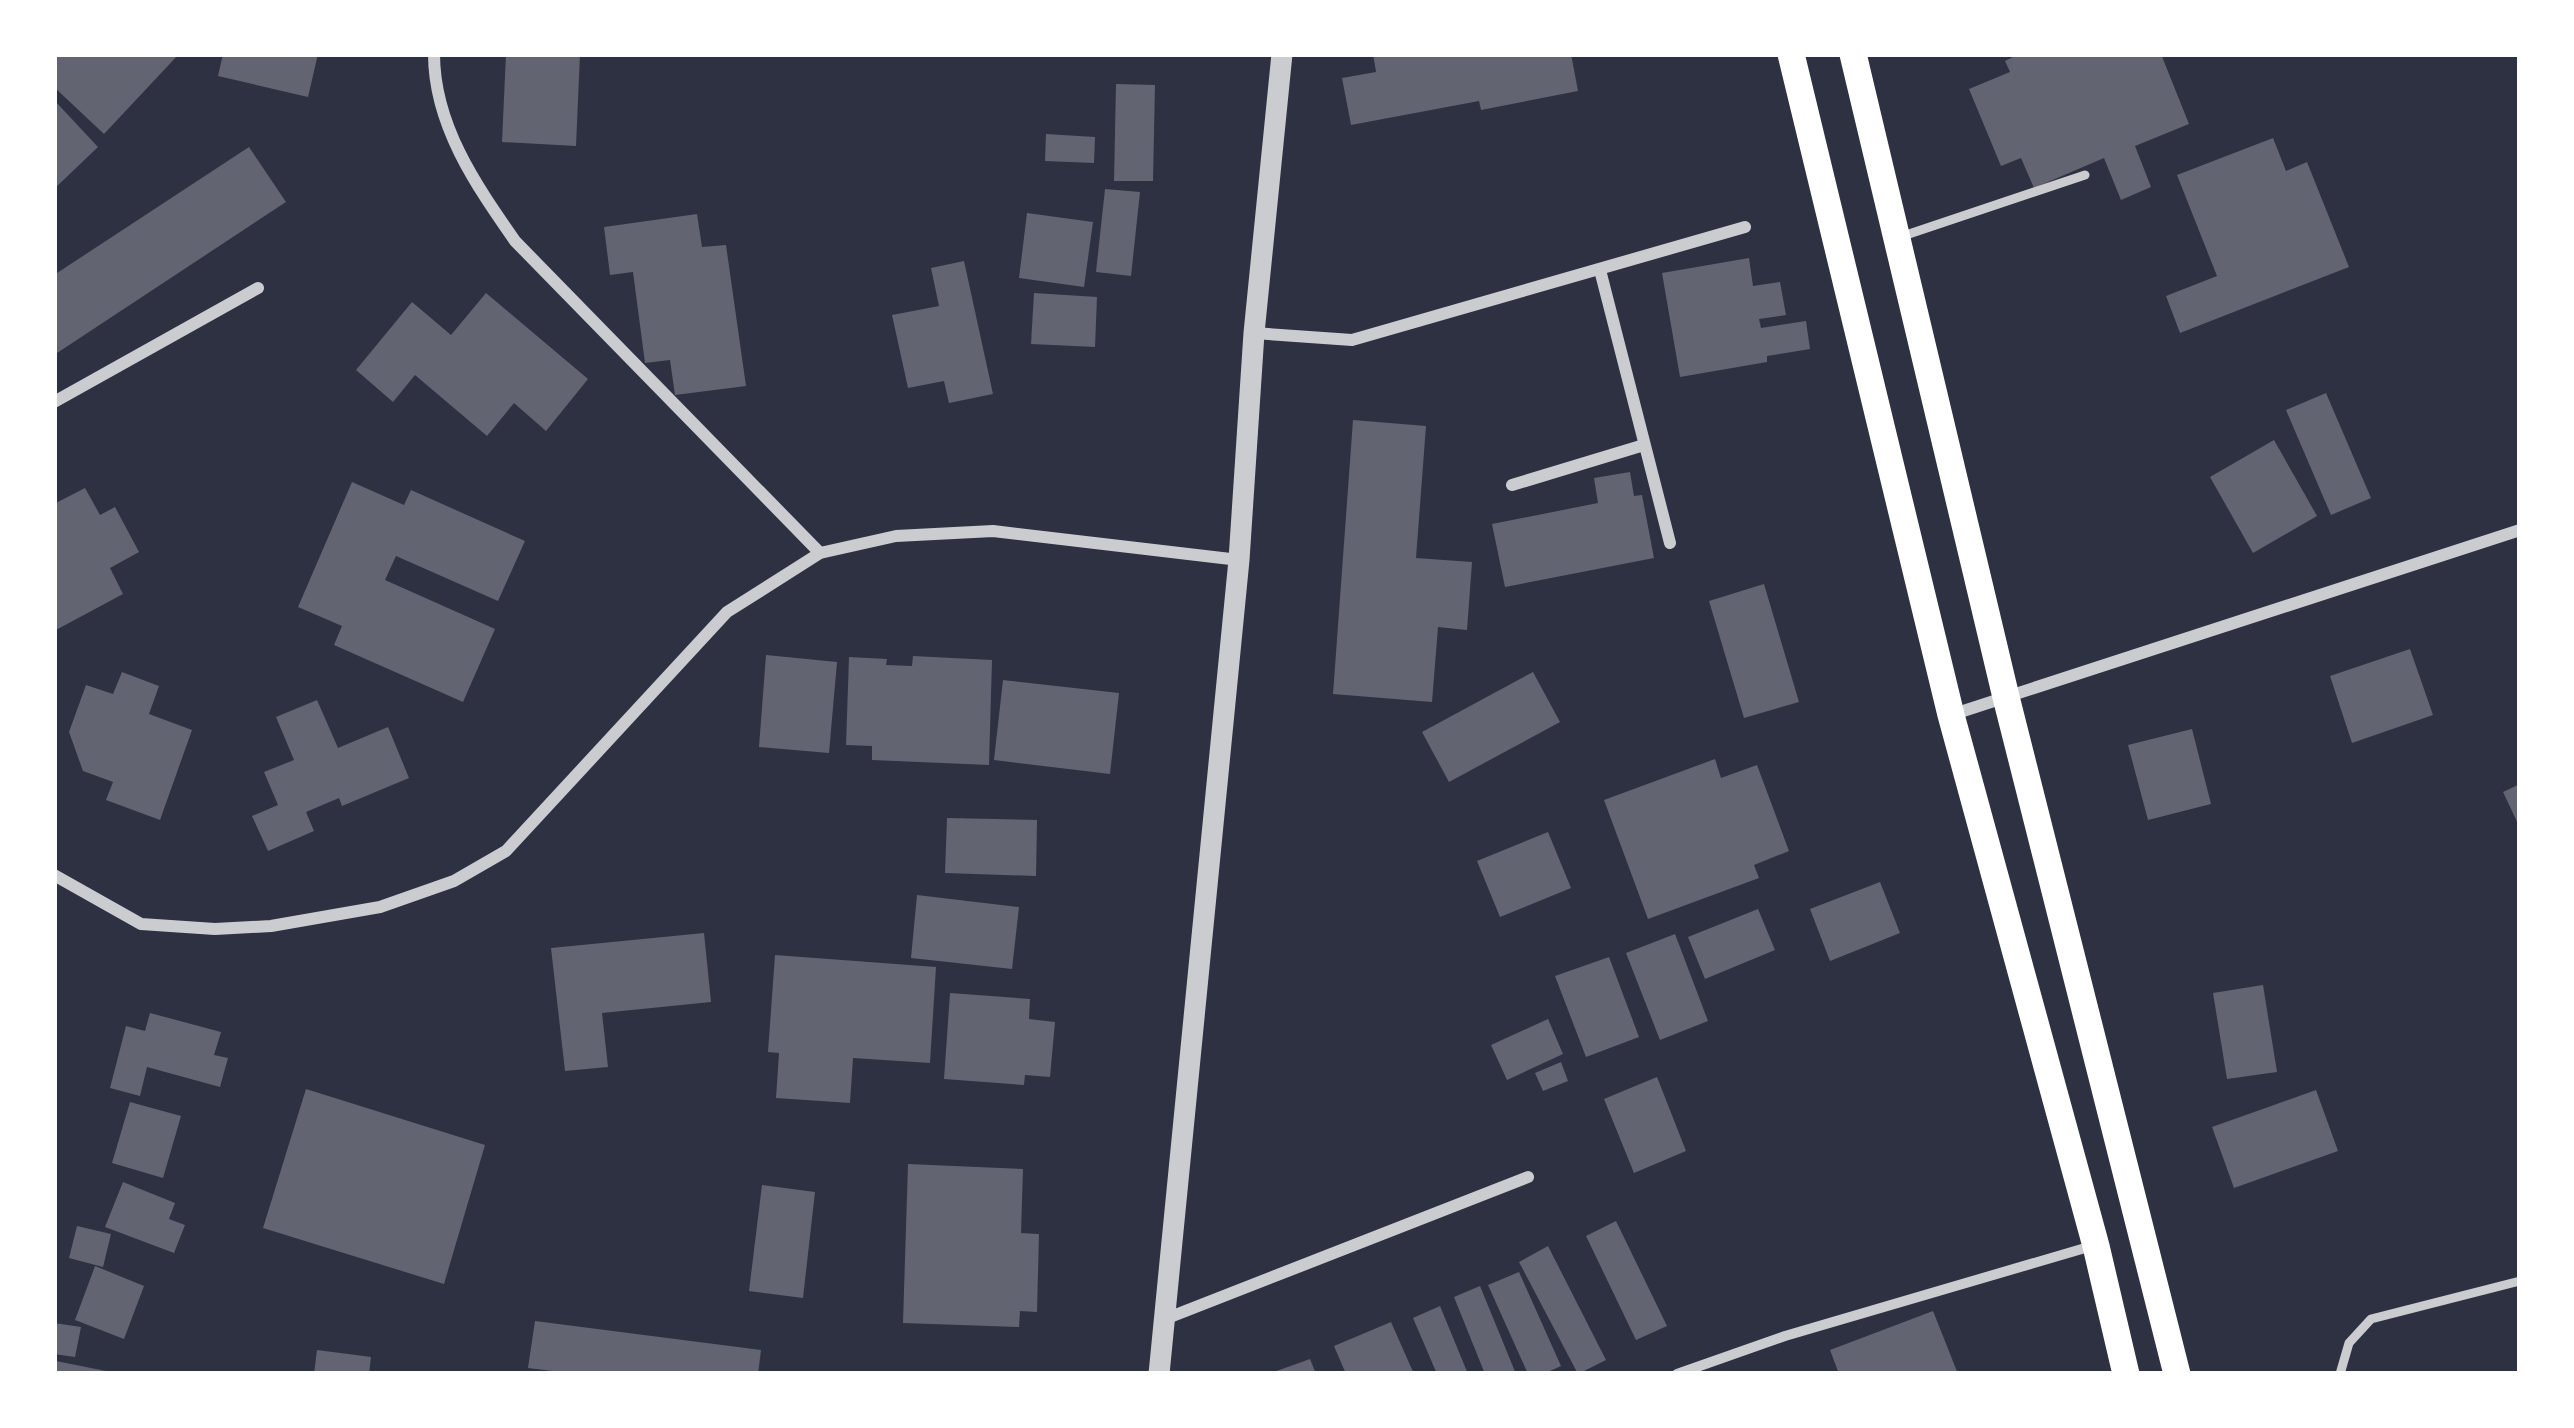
<svg xmlns="http://www.w3.org/2000/svg" width="2574" height="1428" font-family="Inter,sans-serif">
<rect width="100%" height="100%" fill="#2d3142"/>
<g fill="#626471">
<polygon points="54,54 179,54 104,134 54,87"/>
<polygon points="223,54 318,54 308,97 218,76"/>
<polygon points="506,54 580,54 576,146 502,142"/>
<polygon points="1373,54 1571,54 1578,91 1481,110 1479,101 1351,125 1342,78 1376,72"/>
<polygon points="2019,54 2161,54 2189,124 2135,146 2151,187 2121,200 2104,158 2034,188 2021,158 2001,166 1969,89 2010,72 2005,61"/>
<polygon points="1116,84 1155,85 1153,181 1114,181"/>
<polygon points="54,100 98,147 54,189"/>
<polygon points="1046,134 1095,137 1094,163 1045,161"/>
<polygon points="2273,138 2286,171 2307,162 2349,267 2180,333 2166,296 2217,276 2177,175"/>
<polygon points="249,147 286,202 54,355 54,275"/>
<polygon points="1105,189 1140,192 1131,276 1096,272"/>
<polygon points="1027,213 1093,222 1084,287 1019,278"/>
<polygon points="697,214 702,247 726,245 746,386 675,395 670,360 645,363 633,272 610,275 604,227"/>
<polygon points="1749,258 1753,286 1780,282 1786,315 1759,319 1761,328 1806,321 1810,349 1767,356 1767,362 1680,377 1662,273"/>
<polygon points="964,261 993,394 949,403 944,381 908,388 892,315 939,306 931,268"/>
<polygon points="486,293 588,379 546,431 514,403 487,436 415,375 393,402 356,370 412,302 451,335"/>
<polygon points="1034,293 1097,297 1095,347 1031,344"/>
<polygon points="2326,393 2371,498 2331,515 2286,410"/>
<polygon points="1353,420 1426,426 1416,558 1472,562 1467,630 1438,627 1432,702 1333,694"/>
<polygon points="2274,440 2317,516 2253,553 2210,477"/>
<polygon points="1630,472 1634,496 1642,495 1654,558 1505,587 1492,524 1598,503 1594,478"/>
<polygon points="352,482 404,505 411,490 525,541 498,601 396,556 385,580 495,629 463,702 334,645 342,626 298,607"/>
<polygon points="85,488 100,515 115,507 139,552 110,568 123,594 54,631 54,504"/>
<polygon points="1764,584 1799,702 1744,718 1709,601"/>
<polygon points="2410,649 2433,715 2352,743 2330,676"/>
<polygon points="766,655 837,662 829,753 759,747"/>
<polygon points="913,656 992,660 989,765 872,760 872,746 846,745 849,657 887,659 886,665 912,666"/>
<polygon points="122,672 159,686 149,714 192,730 160,820 106,800 113,782 83,771 69,732 86,685 113,694"/>
<polygon points="1533,672 1560,722 1449,782 1422,732"/>
<polygon points="1003,680 1119,693 1110,774 994,760"/>
<polygon points="317,700 338,748 388,727 409,778 342,806 339,798 306,812 314,831 268,851 252,816 278,805 264,772 294,760 276,717"/>
<polygon points="2192,729 2211,804 2148,820 2128,745"/>
<polygon points="1715,759 1721,778 1757,765 1789,851 1754,865 1759,878 1648,919 1604,800"/>
<polygon points="2520,784 2520,828 2503,792"/>
<polygon points="947,818 1037,820 1036,876 945,873"/>
<polygon points="1548,832 1571,888 1500,917 1477,861"/>
<polygon points="1880,882 1900,933 1830,961 1810,909"/>
<polygon points="917,895 1019,907 1012,969 911,958"/>
<polygon points="1758,909 1775,950 1705,979 1688,937"/>
<polygon points="704,933 711,1002 602,1013 608,1067 565,1071 551,948"/>
<polygon points="1675,934 1708,1021 1660,1040 1626,953"/>
<polygon points="775,955 936,967 930,1063 853,1058 850,1103 776,1098 779,1053 768,1052"/>
<polygon points="1609,957 1639,1037 1586,1057 1555,976"/>
<polygon points="2263,985 2277,1072 2227,1079 2213,993"/>
<polygon points="950,993 1030,999 1029,1019 1055,1022 1050,1077 1025,1075 1024,1085 944,1079"/>
<polygon points="150,1013 221,1032 214,1055 228,1058 220,1087 147,1067 140,1096 110,1088 126,1026 145,1031"/>
<polygon points="1548,1019 1563,1054 1507,1080 1491,1045"/>
<polygon points="1561,1062 1568,1081 1543,1091 1535,1073"/>
<polygon points="1657,1077 1686,1151 1634,1173 1604,1099"/>
<polygon points="306,1089 485,1145 444,1284 263,1228"/>
<polygon points="2316,1090 2338,1151 2234,1188 2212,1127"/>
<polygon points="130,1102 181,1116 163,1178 112,1163"/>
<polygon points="908,1164 1023,1169 1021,1233 1039,1234 1037,1312 1020,1311 1019,1327 903,1323"/>
<polygon points="123,1182 175,1203 169,1219 185,1225 174,1253 105,1227"/>
<polygon points="762,1185 815,1192 803,1298 749,1291"/>
<polygon points="1616,1221 1667,1326 1636,1340 1586,1236"/>
<polygon points="77,1226 111,1234 103,1267 69,1258"/>
<polygon points="1548,1246 1606,1360 1578,1374 1519,1262"/>
<polygon points="95,1266 144,1286 124,1339 75,1320"/>
<polygon points="1519,1272 1561,1366 1543,1374 1528,1374 1488,1285"/>
<polygon points="1480,1286 1516,1374 1485,1374 1454,1297"/>
<polygon points="1440,1306 1468,1374 1437,1374 1413,1318"/>
<polygon points="1933,1311 1958,1374 1839,1374 1830,1350"/>
<polygon points="535,1321 761,1350 758,1374 577,1374 528,1368"/>
<polygon points="1391,1322 1414,1374 1346,1374 1334,1346"/>
<polygon points="54,1323 81,1327 75,1357 54,1354"/>
<polygon points="317,1350 371,1357 369,1374 314,1374"/>
<polygon points="1310,1359 1316,1374 1271,1374 1271,1373"/>
<polygon points="56,1361 111,1372 111,1374 54,1374"/>
</g>
<g fill="none" stroke-linecap="round" stroke-linejoin="round">
<g stroke="#caccd0" stroke-width="9">
<polyline points="1900,237 2085,175"/>
<polyline points="2340,1374 2349,1343 2371,1319 2520,1281"/>
</g>
<polyline stroke="#caccd0" stroke-width="10" points="1677,1374 1785,1336 2092,1246"/>
<g stroke="#caccd0" stroke-width="12">
<path d="M434 54C434 125 476 185 515 241L820 553"/>
<polyline points="1600,270 1670,543"/>
<polyline points="1254,333 1352,340 1745,227"/>
<polyline points="54,402 258,288"/>
<polyline points="1512,485 1644,445"/>
<polyline points="1951,715 2520,530"/>
<polyline points="54,875 141,924 215,929 271,926 380,907 454,881 506,851 727,612 820,553 896,536 993,531 1239,560"/>
<polyline points="1165,1319 1528,1177"/>
</g>
<polyline stroke="#caccd0" stroke-width="21" points="1159,1374 1239,560 1254,333 1282,54"/>
<g stroke="#fff" stroke-width="27">
<polyline points="1791,54 1951,715 2096,1246 2126,1374"/>
<polyline points="1853,54 2006,697 2177,1374"/>
</g>
</g>
<rect width="2574" height="1428" fill="none" stroke="#ffffff" stroke-width="114"/>
</svg>
